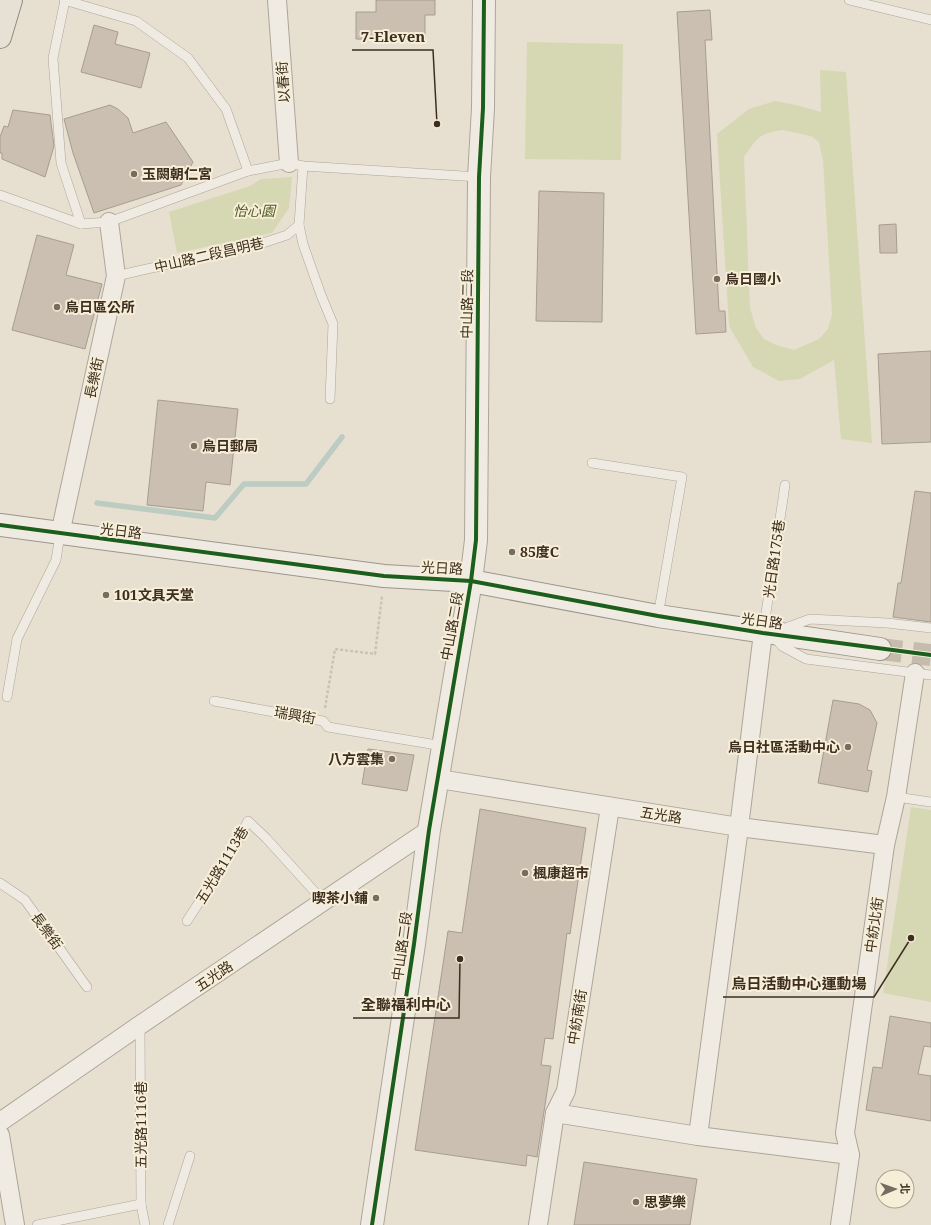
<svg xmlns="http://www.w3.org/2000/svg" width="931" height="1225" font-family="'Noto Serif','Noto Sans TC',serif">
<rect width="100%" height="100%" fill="#e7e0d1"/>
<g fill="#d6d7b3" fill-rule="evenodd">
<polygon points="527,42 623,44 621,160 525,159"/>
<path d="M820 70 846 72 872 443 841 439 834 360 800 379 779 381 753 367 729 326 717 134 749 109 775 101 796 105 821 112ZM782 130 811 136 819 142 823 160 832 314 828 329 819 339 794 350 776 345 764 339 756 328 750 308 744 157C757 138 758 134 782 130Z"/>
<polygon points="292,177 289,208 272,233 177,253 169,212 250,186 261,179"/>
<polygon points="911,807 931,810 931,1002 883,993"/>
</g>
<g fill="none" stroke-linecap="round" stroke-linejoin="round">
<polyline stroke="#bcccc2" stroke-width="5.5" points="97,503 215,518 244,484 306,484 342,437"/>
</g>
<g fill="#cbbfb2" stroke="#a89c90">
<polygon points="376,0 435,0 435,15 425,15 425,40 356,39 356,12 376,12"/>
<polygon points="710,10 712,40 705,40 719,311 725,311 726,332 696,334 677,12"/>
<polygon points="94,25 118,32 115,44 150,53 141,88 81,72"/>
<polygon points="110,105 118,109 128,118 133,133 166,122 193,162 181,185 94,213 73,153 64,119"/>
<polygon points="13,110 50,115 54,146 45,177 2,159 2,153 0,153 0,137 4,126 8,127"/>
<polygon points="539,191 604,193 602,322 536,321"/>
<polygon points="896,224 897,253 880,253 879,225"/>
<polygon points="37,235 74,245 66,275 102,284 85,349 12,330"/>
<polygon points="931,351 931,442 882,444 878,354"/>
<polygon points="158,400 238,409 230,485 206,482 203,511 147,505"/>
<polygon points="915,491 931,493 931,622 893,617 898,583 901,583"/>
<polygon points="833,700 859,704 870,710 877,723 867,770 872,771 868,792 818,783"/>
<polygon points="368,749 414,755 407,791 362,784"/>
<polygon points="480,809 586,828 570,934 567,933 553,1039 545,1038 541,1065 551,1066 537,1157 527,1155 526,1166 415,1150 448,931 462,933"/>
<polygon points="890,1016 931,1023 931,1047 924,1046 918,1074 931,1076 931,1121 866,1110 873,1067 882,1068"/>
<polygon points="584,1162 697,1179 690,1225 574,1225"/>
</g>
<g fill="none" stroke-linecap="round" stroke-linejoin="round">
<polyline stroke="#c5bcae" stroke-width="22" stroke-dasharray="22 11" stroke-linecap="butt" points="880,649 931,655"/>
<defs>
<g id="service">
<polyline points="64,0 136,21 188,58 226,109 248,171"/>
<polyline points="65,0 53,58 61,163 81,224"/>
<polyline points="849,0 931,20"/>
<polyline points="0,195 81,224 109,222 248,171 289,163 303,166 479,177"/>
<polyline points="299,225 303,244 321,295 333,324 330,399"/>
<polyline points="116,276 266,242 287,235 299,225 303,166"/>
<polyline points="592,463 682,477 658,616"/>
<polyline points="783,629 810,619 887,623 931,628"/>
<polyline points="763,633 785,485"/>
<polyline points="773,636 782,646 806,659 931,675"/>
<polyline points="7,697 17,639 56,560 60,534"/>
<polyline points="214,701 323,721 328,727 443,746"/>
<polyline points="896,797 931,802"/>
<polyline points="0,883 25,900 87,987"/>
<polyline points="187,921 229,856 248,821 266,838 324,902"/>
<polyline points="140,1025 141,1204 145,1225"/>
<polyline points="37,1225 141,1204"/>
<polyline points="168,1225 190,1156"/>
</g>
<g id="minor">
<polyline points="277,0 289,163"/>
<polyline points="60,534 116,276 109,222"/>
<polyline points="439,779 739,827 885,845"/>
<polyline points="555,1113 698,1136 850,1155"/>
<polyline points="0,1122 140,1025 429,830"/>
<polyline points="0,1135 15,1225"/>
<polyline points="698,1136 739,827 763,633"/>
<polyline points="538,1225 555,1113 566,1091 610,807"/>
<polyline points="840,1225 850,1155 845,1133 885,845 896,797 915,673"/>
</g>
<polyline id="tertiary" points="372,1225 414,944 429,830 471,581 476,540 479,177 483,108 484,0"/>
<polyline id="secondary" points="0,525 384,576 471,581 658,616 880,649"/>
<polyline id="primary" points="0,37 11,0"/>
</defs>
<use href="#service" stroke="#ada599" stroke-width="10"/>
<use href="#minor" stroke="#ada599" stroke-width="20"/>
<use href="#tertiary" stroke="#ada599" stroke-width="24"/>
<use href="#secondary" stroke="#9c958a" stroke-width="24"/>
<use href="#primary" stroke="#928b80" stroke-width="24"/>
<polyline stroke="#c8c2b9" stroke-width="2.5" stroke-dasharray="3 2" stroke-linecap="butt" points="325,708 335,649 375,654 382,596"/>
<use href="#service" stroke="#efebe3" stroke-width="9"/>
<use href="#minor" stroke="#efebe3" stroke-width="18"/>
<use href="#tertiary" stroke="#efebe3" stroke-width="22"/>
<use href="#secondary" stroke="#efebe3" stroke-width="22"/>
<use href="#primary" stroke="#e6e1d4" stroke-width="22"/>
<defs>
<g id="cycleway">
<polyline points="0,525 384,576 471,581 658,616 763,633 931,655"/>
<polyline points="372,1225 414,944 429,830 471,581 476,540 479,177 483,108 484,0"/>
</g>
</defs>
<use href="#cycleway" stroke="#f7eed8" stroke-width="6"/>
<use href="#cycleway" stroke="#1b5e20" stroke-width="4"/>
</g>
<g fill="#786c5e" stroke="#f7eed8" stroke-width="1.5">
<circle cx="134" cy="174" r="4"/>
<circle cx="717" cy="279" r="4"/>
<circle cx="57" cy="307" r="4"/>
<circle cx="194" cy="446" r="4"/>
<circle cx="512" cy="552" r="4"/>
<circle cx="106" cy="595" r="4"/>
<circle cx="848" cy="747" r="4"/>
<circle cx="392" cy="759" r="4"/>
<circle cx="525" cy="873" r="4"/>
<circle cx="376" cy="898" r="4"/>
<circle cx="636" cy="1202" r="4"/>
</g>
<g text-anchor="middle" stroke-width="4" stroke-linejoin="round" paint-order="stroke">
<g font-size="14" fill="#3d2e20" stroke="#f7eed8">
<text transform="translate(283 82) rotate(-94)" y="5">以春街</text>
<text transform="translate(209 255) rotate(-13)" y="5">中山路二段昌明巷</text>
<text transform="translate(467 304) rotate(-89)" y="5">中山路二段</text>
<text transform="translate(94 378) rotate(-78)" y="5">長樂街</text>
<text transform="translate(121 531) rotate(7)" y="5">光日路</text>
<text transform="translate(774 559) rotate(-82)" y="5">光日路175巷</text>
<text transform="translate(442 568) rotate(3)" y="5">光日路</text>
<text transform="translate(762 621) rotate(8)" y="5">光日路</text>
<text transform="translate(452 626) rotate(-80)" y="5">中山路二段</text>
<text transform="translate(295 715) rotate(10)" y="5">瑞興街</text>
<text transform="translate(661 815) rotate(9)" y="5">五光路</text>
<text transform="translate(222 865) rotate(-59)" y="5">五光路1113巷</text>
<text transform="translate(874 925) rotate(-82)" y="5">中紡北街</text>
<text transform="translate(47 931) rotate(54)" y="5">長樂街</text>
<text transform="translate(402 946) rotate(-82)" y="5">中山路二段</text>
<text transform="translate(214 976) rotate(-34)" y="5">五光路</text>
<text transform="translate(577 1017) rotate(-81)" y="5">中紡南街</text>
<text transform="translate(141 1125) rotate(-90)" y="5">五光路1116巷</text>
</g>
<g font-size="14" font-weight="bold" fill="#3d2e20" stroke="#f7eed8" text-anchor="start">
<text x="142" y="179">玉闕朝仁宮</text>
<text x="725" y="284">烏日國小</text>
<text x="65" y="312">烏日區公所</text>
<text x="202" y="451">烏日郵局</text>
<text x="520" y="557">85度C</text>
<text x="114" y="600">101文具天堂</text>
<text x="840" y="752" text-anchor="end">烏日社區活動中心</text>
<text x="384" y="764" text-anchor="end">八方雲集</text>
<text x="533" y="878">楓康超市</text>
<text x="368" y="903" text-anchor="end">喫茶小鋪</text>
<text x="644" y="1207">思夢樂</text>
</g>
<g font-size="14" font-style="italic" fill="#4d5a26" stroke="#f7eed8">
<text x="254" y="216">怡心園</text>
</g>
</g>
<path fill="none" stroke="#3d2e20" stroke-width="1.5" d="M437 124L433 50H352M911 938L874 997H723M460 959L459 1018H353"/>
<g fill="#3d2e20" stroke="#f7eed8" stroke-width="1.5">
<circle cx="437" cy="124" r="4"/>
<circle cx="911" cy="938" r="4"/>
<circle cx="460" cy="959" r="4"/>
</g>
<g font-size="15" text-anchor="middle" font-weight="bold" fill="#3d2e20" stroke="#f7eed8" stroke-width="4" stroke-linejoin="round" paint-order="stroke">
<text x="393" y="42">7-Eleven</text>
<text x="799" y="989">烏日活動中心運動場</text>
<text x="406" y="1010">全聯福利中心</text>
</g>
<g transform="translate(895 1189) rotate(88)"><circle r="19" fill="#f7eed8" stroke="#ada18e"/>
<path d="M0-3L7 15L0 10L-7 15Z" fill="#786c5e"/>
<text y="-6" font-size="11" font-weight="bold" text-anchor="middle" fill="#3d2e20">北</text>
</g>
</svg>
